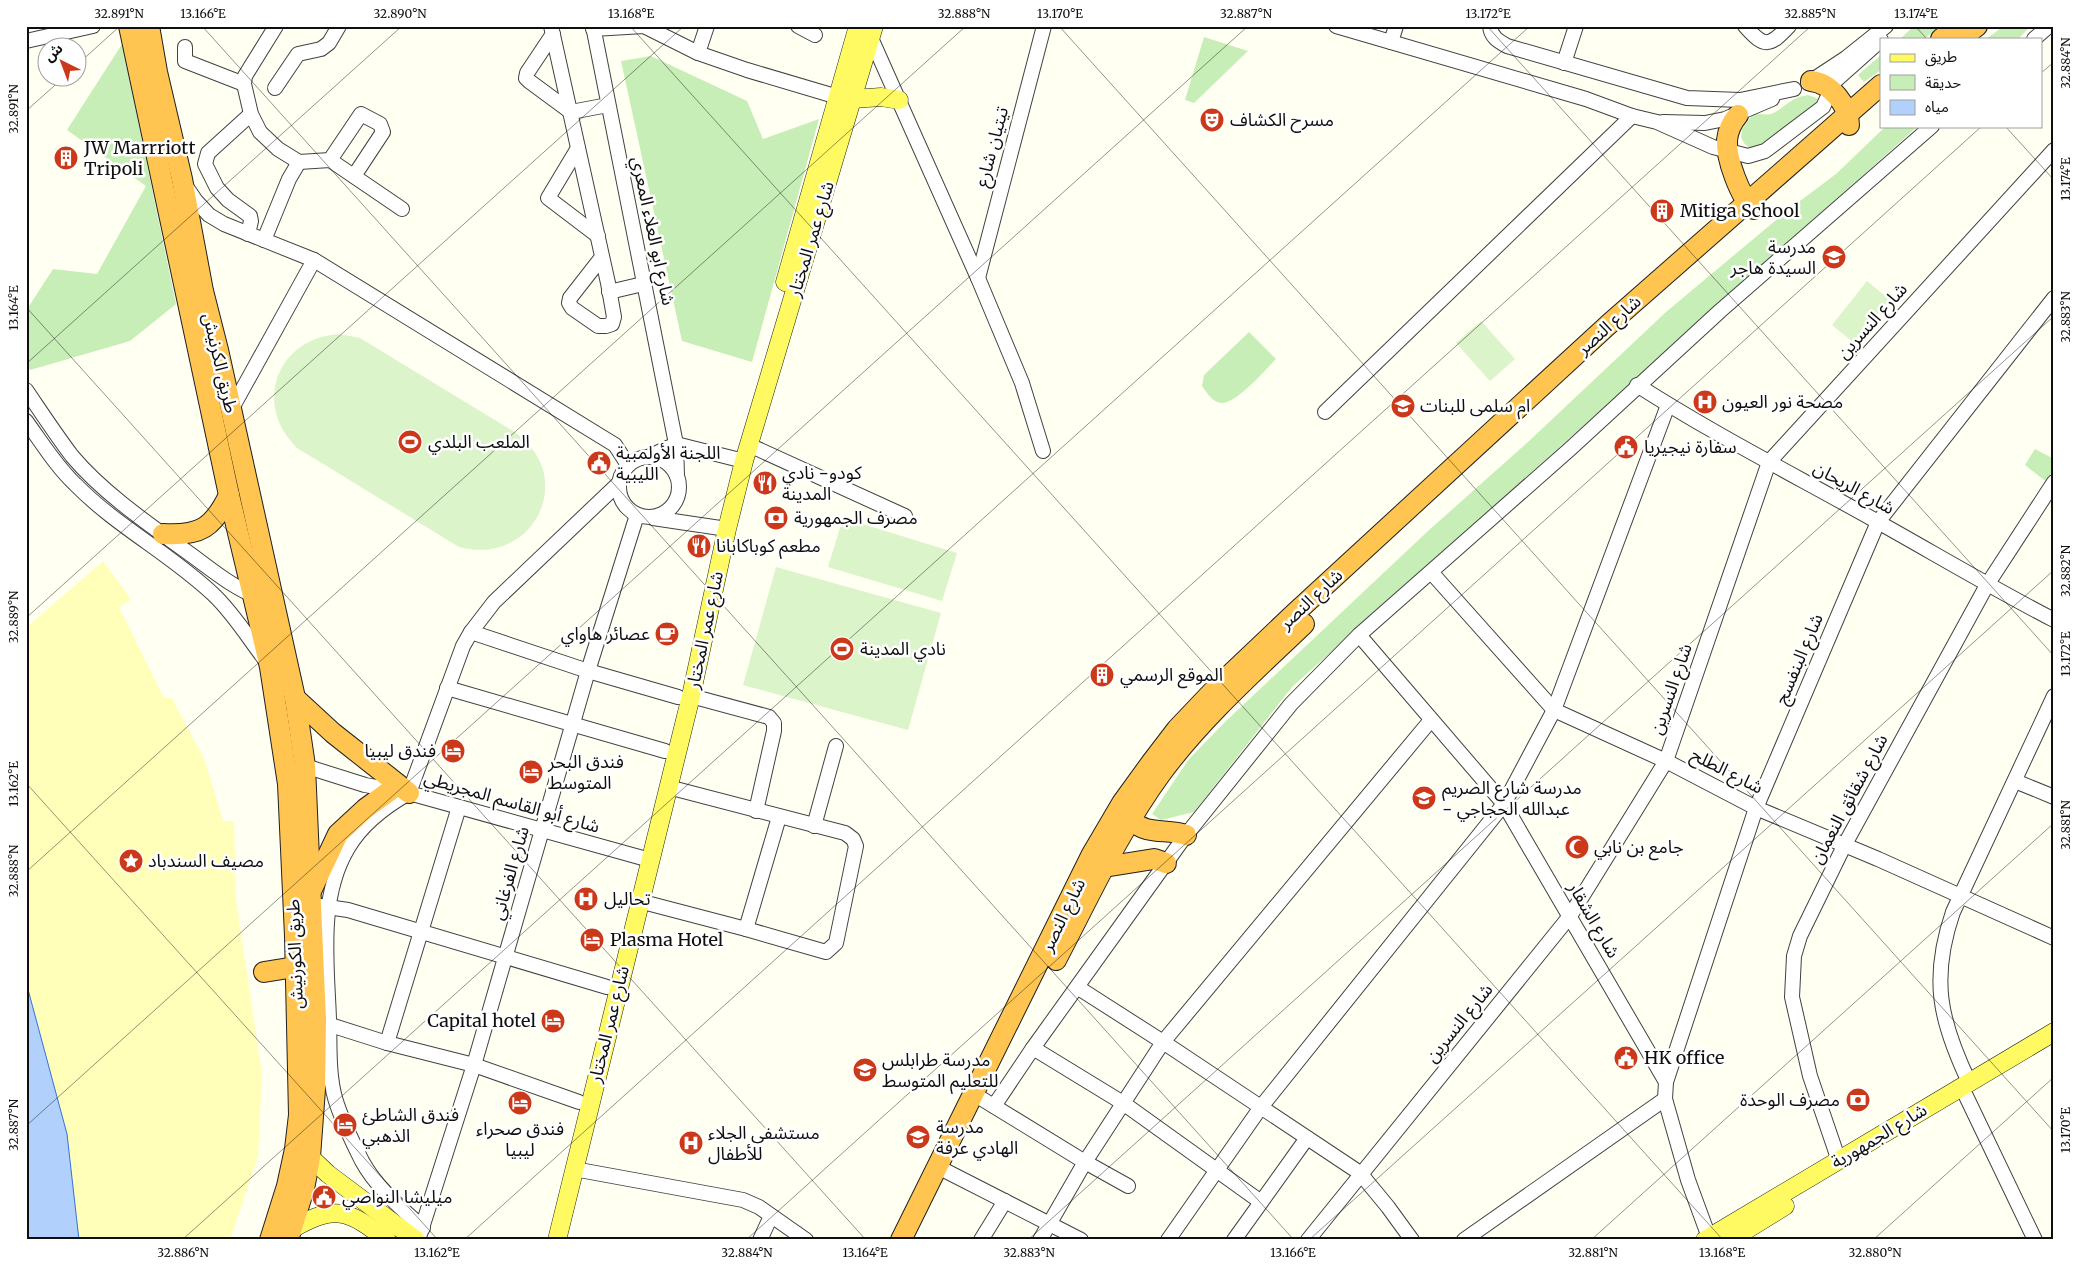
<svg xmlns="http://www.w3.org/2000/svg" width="2080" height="1266" font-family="Merriweather,'Noto Sans Arabic',serif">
<rect width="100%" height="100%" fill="#fffff2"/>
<g fill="#c8eeb7">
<polygon points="1914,26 1941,26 1924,39 1900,39"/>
<polygon points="2004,26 2031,26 2018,39 1986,39"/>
<polygon points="1204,37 1248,51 1194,103 1185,100"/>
<polygon points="122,44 176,304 130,341 30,370 26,364 26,311 53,269 97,274 146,186 67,130"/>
<polygon points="1881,55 1881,70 1864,82 1858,75"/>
<polygon points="651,56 747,101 763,139 819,119 752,362 682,341 621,61"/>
<path d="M1808 95 1821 100 1769 146 1756 148 1748 147 1744 143 1741 137 1742 129 1754 113C1759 114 1766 115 1771 114 1784 109 1790 97 1808 95Z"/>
<polygon points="1886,126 1918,126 1292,687 1194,812 1161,820 1152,814 1189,759 1225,722 1428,531 1528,442 1666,312 1788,210 1836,174"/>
<path d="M1249 332 1276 359C1265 370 1238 402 1222 403 1213 403 1207 393 1202 386L1204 375Z"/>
<polygon points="2035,449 2054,459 2054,476 2049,484 2025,465"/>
</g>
<polygon fill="#ffffba" points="103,561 131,599 119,607 164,698 172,698 205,761 223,821 234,821 236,900 262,1074 258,1156 230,1240 79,1240 67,1134 26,982 26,628"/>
<g fill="#dcf4ca">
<polygon points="1867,281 1890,300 1854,343 1832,325"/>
<polygon points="1481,321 1515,359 1490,381 1456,343"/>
<path d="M339 334 360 338 513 431C579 475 535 567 459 547L297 448C252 404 277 338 339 334Z"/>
<polygon points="843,518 957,553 942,601 828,567"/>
<polygon points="776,567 941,613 908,730 743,685"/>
</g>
<polygon fill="#b1d0fb" stroke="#3272d9" points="26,982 67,1134 79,1240 26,1240"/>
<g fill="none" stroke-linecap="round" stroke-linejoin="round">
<defs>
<g id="minor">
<polyline points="276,26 245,76 244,84 251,114 260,132 278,149 299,162 330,160 402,209"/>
<polyline points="551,26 608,283 614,317 612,324 606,326 598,326 572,308 569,303 570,298 602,257"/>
<polyline points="593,26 676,444 677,476"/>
<polyline points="798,26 815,35"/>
<polyline points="1336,26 1586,99 1632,116 1657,122 1713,147 1748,156 1765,151 1823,107 1835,81 1881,40"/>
<path d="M1490 26C1491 37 1498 41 1507 46L1687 98 1740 100 1794 89"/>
<path d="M1745 26C1765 49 1770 46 1789 26"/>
<polyline points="593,29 644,26 698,53 707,26"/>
<polyline points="553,34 527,73 526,78 529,81 571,112 608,105"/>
<polyline points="871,38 978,278 1022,383 1043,451"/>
<polyline points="2034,39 2049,26"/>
<polyline points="26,41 93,26"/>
<polyline points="1391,42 1396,26"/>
<polyline points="185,47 185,61 244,84"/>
<polyline points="698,53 747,70 838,97"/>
<polyline points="1564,63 1576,26"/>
<polyline points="1808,83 1846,58 1886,26"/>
<polyline points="275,88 298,54 321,49 329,43 339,26"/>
<polyline points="1663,122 1705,123 1725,119 1772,99"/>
<polyline points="578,148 548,198 598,236"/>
<polyline points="330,160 361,114 380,124 383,132 354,176"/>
<polyline points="187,188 196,201 209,215 224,224 314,260 615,445 628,465"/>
<polyline points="248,234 251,221 250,216 228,200 217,188 205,164 208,153 251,114"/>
<polyline points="264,240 289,179 299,162"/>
<polyline points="978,278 1044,26"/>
<polyline points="609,292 643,284"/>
<path d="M1637 385C1715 435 1798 477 1878 522 1937 555 1994 589 2054 620"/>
<path d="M26 390C41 412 56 435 72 456 104 494 150 525 190 554 211 569 233 588 258 597"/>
<polyline points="231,410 314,260"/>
<polyline points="1325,412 1632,116"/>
<path d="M26 421C42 443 56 466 75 484 117 527 171 554 214 595 234 614 249 639 266 661"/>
<polyline points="749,445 905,516"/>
<circle cx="649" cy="487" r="30"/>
<polyline points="648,457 676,444 744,461"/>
<polyline points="653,518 727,529"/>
<polyline points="1431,572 1554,710 1666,761 1756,808 1878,859 2054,938"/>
<polyline points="471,632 588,671 678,697"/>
<polyline points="1359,635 1504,804 1666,1082 1665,1099 1688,1180 1710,1240"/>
<polyline points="447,688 665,751"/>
<polyline points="691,696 769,717 774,723 774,731 756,811"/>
<polyline points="305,766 365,785 409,793 650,860"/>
<polyline points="2015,781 2054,797"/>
<polyline points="814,826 836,746"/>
<polyline points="639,901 746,929 826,952 836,943 856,846 853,839 845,833 668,787"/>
<polyline points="321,906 348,910 607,987"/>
<polyline points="746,929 779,817"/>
<polyline points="1077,987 1163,1042 1360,1173 1388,1207 1412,1240"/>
<polyline points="321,1022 387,1043 474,1065 579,1102"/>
<polyline points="387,1043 459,807"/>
<polyline points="1033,1048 1123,1103 1261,1202"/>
<polyline points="1666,1082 1756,808 1878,522 2054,298"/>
<path d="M1969 1082C1940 1021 1930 979 1953 912L2054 696"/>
<polyline points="974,1094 1085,1162 1128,1186"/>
<polyline points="1966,1096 2035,1240"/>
<polyline points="994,1106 1033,1048 1186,835 1291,704 1359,635 1570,449 1720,311 1932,126"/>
<polyline points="1839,1161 1810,1076 1792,997 1794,956 1800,936 1844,846 1987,585 2054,482"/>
<polyline points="938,1167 1081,1240"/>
<polyline points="574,1169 743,1200 759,1207 806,1240"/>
<path d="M423 1228C401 1208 376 1187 362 1161 352 1141 341 1119 335 1098 328 1072 330 1045 329 1019 327 963 318 898 348 848 362 824 386 806 409 793L463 646 471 632 494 602 618 484"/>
<polyline points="420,1234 474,1065 588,671 637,515"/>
<polyline points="760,1240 771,1216"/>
<polyline points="981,1240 1005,1201"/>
<polyline points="1040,1240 1085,1162 1163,1042 1431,720"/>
<polyline points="1168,1240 1261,1107 1504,804 1554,710 1668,405"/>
<polyline points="1234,1240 1307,1138"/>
<polyline points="1308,1240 1570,916 1666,761 1769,462 2054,150"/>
<polyline points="1464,1240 1665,1099"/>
</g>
<g id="major">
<polyline points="853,99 881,97 899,100"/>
<polyline points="785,282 858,26"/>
<polyline points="310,1157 328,1174 416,1240"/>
<path d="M292 1229C337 1203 349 1211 387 1240"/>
<polyline points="557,1240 691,696 727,529 744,461 874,26"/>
<polyline points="1705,1240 2054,1032"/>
<polyline points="1730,1240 1785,1206"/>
</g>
<g id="highway">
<polyline points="129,26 229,495 270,667 288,784 295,936 299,1115 295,1149 287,1186 270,1240"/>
<polyline points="149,26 157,72 182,179 203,291 218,350 295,698 305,766 316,1020 315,1089 310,1157 304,1189 288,1240"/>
<polyline points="1941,39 1957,26"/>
<polyline points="1960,39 1977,26"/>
<path d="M1811 81C1831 83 1849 106 1849 125"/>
<path d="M1738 115C1732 122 1728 130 1727 140 1726 158 1740 198 1754 209"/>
<path d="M163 534C200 536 213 528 229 495"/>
<polyline points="295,698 333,733 409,793"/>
<path d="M1131 820C1147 836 1167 828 1186 835"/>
<polyline points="1104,867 1154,859 1166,863"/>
<polyline points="312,889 338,834 365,809 391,790"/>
<path d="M1056 960C1089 897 1120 829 1162 772 1203 717 1255 671 1304 624"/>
<polyline points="264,972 295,967"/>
<polyline points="901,1240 1092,854 1122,803 1151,763 1177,729 1216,688 1295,613 1608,325 1881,85"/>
</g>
</defs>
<use href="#minor" stroke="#424242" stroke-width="16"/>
<use href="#major" stroke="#202020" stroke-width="19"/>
<use href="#highway" stroke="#202020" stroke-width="22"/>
<use href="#minor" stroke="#fff" stroke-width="14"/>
<use href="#major" stroke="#fffa62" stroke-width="18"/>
<use href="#highway" stroke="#ffc550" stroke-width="20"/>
</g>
<path fill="none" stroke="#0f0f0f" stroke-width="1" stroke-opacity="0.45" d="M202 26 1294 1240M630 26 1723 1240M1059 26 2054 1132M1487 26 2054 656M1915 26 1927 39M78 64 120 26M2041 73 2054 62M26 111 63 78M2005 126 2054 180M26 307 866 1240M26 364 402 26M26 618 684 26M26 783 438 1240M26 872 966 26M26 1126 1248 26M182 1240 1530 26M464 1240 1811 26M746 1240 1982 126M1028 1240 2054 316M1309 1240 2054 570M1591 1240 2054 823M1873 1240 2054 1077"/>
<defs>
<symbol id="theatre-disc" viewBox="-11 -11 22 22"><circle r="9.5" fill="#cc381a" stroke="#fff"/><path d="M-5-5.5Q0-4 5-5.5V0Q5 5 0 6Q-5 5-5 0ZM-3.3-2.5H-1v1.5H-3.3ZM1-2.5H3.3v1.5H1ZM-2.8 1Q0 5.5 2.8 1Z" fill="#fff"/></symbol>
<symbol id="building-disc" viewBox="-11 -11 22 22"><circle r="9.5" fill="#cc381a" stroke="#fff"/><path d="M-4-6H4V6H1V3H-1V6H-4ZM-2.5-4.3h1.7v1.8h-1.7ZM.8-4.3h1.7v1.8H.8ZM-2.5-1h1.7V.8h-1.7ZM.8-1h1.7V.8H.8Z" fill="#fff"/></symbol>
<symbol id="school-disc" viewBox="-11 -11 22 22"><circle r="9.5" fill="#cc381a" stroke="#fff"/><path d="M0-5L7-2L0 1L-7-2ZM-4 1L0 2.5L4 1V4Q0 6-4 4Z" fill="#fff"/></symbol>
<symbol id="hospital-disc" viewBox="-11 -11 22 22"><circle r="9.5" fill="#cc381a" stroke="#fff"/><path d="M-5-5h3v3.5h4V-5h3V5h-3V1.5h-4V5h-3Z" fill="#fff"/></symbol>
<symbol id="stadium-disc" viewBox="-11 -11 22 22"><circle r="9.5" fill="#cc381a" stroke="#fff"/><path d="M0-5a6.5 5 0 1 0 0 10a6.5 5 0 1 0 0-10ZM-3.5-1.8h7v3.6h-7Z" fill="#fff"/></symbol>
<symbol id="civic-disc" viewBox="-11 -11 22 22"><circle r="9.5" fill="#cc381a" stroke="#fff"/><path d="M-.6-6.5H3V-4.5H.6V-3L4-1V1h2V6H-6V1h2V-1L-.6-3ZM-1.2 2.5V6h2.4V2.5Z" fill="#fff"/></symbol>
<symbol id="restaurant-disc" viewBox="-11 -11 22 22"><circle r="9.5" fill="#cc381a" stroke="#fff"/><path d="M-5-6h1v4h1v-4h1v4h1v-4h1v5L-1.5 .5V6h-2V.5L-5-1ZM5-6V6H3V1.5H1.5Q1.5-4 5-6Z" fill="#fff"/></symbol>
<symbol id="bank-disc" viewBox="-11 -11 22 22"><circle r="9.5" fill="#cc381a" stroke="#fff"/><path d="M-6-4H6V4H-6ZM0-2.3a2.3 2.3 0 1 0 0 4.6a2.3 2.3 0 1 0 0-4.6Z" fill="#fff"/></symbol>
<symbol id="cafe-disc" viewBox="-11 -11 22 22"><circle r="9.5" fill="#cc381a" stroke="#fff"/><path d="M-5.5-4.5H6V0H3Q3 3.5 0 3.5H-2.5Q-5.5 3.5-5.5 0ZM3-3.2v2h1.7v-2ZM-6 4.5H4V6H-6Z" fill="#fff"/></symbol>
<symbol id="hotel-disc" viewBox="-11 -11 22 22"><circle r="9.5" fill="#cc381a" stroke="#fff"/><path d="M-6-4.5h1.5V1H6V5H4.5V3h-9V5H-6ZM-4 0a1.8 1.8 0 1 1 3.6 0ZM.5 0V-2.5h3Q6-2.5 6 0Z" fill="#fff"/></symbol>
<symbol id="mosque-disc" viewBox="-11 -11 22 22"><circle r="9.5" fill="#cc381a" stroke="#fff"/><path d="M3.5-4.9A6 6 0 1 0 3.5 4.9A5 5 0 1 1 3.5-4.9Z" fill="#fff"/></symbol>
<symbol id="sight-disc" viewBox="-11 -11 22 22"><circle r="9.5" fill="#cc381a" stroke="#fff"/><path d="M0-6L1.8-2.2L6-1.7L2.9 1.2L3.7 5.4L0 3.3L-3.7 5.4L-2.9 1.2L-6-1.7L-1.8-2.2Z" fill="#fff"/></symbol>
</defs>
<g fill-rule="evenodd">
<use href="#theatre-disc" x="1198" y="106" width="28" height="28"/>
<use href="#building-disc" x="52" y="144" width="28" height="28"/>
<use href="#building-disc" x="1648" y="197" width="28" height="28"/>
<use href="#school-disc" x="1820" y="243" width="28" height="28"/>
<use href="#hospital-disc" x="1691" y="388" width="28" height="28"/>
<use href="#school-disc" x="1389" y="392" width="28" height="28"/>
<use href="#stadium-disc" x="396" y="428" width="28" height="28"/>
<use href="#civic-disc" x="1612" y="433" width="28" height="28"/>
<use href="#civic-disc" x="585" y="449" width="28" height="28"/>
<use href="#restaurant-disc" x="751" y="469" width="28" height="28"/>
<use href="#bank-disc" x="762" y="504" width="28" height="28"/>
<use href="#restaurant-disc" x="685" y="532" width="28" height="28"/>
<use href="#cafe-disc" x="653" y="620" width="28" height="28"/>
<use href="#stadium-disc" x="828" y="635" width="28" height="28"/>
<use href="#building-disc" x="1088" y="661" width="28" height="28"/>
<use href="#hotel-disc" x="439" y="737" width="28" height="28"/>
<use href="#hotel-disc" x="517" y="758" width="28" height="28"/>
<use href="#school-disc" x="1410" y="784" width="28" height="28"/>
<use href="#mosque-disc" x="1563" y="833" width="28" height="28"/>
<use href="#sight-disc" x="117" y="847" width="28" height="28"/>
<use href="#hospital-disc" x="572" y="885" width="28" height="28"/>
<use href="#hotel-disc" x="578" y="926" width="28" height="28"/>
<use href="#hotel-disc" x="539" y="1007" width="28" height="28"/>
<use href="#civic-disc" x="1612" y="1044" width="28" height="28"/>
<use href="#school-disc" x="851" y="1056" width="28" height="28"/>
<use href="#bank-disc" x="1844" y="1086" width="28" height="28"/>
<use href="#hotel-disc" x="506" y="1089" width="28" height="28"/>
<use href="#hotel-disc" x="331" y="1111" width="28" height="28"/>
<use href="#school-disc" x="904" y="1123" width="28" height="28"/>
<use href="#hospital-disc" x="677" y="1129" width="28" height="28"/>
<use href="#civic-disc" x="310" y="1183" width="28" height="28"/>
</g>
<g text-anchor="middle" stroke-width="5" stroke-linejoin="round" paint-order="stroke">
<g font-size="18" fill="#0f0f0f" stroke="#fff" text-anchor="start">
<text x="1230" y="126">مسرح الكشاف</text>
<text x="84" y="154">JW Marrriott<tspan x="84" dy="21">Tripoli</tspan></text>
<text x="1680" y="217">Mitiga School</text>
<text x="1816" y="253" text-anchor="end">مدرسة<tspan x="1816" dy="21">السيدة هاجر</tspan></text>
<text x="1722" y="408">مصحة نور العيون</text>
<text x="1420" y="412">ام سلمى للبنات</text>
<text x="428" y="448">الملعب البلدي</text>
<text x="1644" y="453">سفارة نيجيريا</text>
<text x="616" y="459">اللجنة الأولمبية<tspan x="616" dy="21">الليبية</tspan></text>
<text x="782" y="479">كودو- نادي<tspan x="782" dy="21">المدينة</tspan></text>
<text x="794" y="524">مصرف الجمهورية</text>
<text x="716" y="552">مطعم كوباكابانا</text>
<text x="650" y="640" text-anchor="end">عصائر هاواي</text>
<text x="860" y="655">نادي المدينة</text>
<text x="1120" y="681">الموقع الرسمي</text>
<text x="436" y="757" text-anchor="end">فندق ليبيا</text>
<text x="548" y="768">فندق البحر<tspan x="548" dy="21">المتوسط</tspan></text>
<text x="1442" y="794">مدرسة شارع الصريم<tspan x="1442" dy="21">- عبدالله الحجاجي</tspan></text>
<text x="1594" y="853">جامع بن نابي</text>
<text x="148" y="867">مصيف السندباد</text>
<text x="604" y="905">تحاليل</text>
<text x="610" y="946">Plasma Hotel</text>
<text x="536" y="1027" text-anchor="end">Capital hotel</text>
<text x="1644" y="1064">HK office</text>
<text x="882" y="1066">مدرسة طرابلس<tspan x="882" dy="21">للتعليم المتوسط</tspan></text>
<text x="1840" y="1106" text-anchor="end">مصرف الوحدة</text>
<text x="362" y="1121">فندق الشاطئ<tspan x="362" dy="21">الذهبي</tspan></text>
<text x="936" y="1133">مدرسة<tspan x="936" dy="21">الهادي عرفة</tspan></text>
<text x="520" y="1135" text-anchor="middle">فندق صحراء<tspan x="520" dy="21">ليبيا</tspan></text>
<text x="708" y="1139">مستشفى الجلاء<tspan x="708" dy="21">للأطفال</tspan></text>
<text x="342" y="1203">ميليشا النواصي</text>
</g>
<g font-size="18" fill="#0f0f0f" stroke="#fff">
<text transform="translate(992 147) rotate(-75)" y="6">تيتيان شارع</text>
<text transform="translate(653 231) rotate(78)" y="6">شارع ابو العلاء المعري</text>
<text transform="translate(811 239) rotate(-73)" y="6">شارع عمر المختار</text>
<text transform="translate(1872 321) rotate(-48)" y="6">شارع النسرين</text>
<text transform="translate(1609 325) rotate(-42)" y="6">شارع النصر</text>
<text transform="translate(220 363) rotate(77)" y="6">طريق الكرنيش</text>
<text transform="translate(1854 488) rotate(29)" y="6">شارع الريحان</text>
<text transform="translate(1311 599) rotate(-43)" y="6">شارع النصر</text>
<text transform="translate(705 630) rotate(-78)" y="6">شارع عمر المختار</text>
<text transform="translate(1799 659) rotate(-67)" y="6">شارع البنفسج</text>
<text transform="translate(1671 689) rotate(-71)" y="6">شارع النسرين</text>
<text transform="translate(1727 771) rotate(27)" y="6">شارع الطلح</text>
<text transform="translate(1849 799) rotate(-62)" y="6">شارع شقائق النعمان</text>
<text transform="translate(512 802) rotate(16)" y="6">شارع أبو القاسم المجريطي</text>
<text transform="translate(510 873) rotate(-74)" y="6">شارع الفرغاني</text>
<text transform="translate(1063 915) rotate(-64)" y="6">شارع النصر</text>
<text transform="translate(1594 920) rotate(60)" y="6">شارع الشقار</text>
<text transform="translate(295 954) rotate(-92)" y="6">طريق الكورنيش</text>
<text transform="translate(1459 1023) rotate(-51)" y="6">شارع النسرين</text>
<text transform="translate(609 1024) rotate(-76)" y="6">شارع عمر المختار</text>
<text transform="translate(1879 1136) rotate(-31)" y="6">شارع الجمهورية</text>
</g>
</g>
<rect width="2080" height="1266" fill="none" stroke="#ffffff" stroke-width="55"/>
<rect x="1880" y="38" width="162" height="90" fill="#ffffff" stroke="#9f9f9f"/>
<rect x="1890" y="54" width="25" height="8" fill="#fffa62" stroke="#9f9f9f"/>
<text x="1925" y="62" font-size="15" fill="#0f0f0f">طريق</text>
<rect x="1890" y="75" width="25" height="15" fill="#c8eeb7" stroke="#9f9f9f"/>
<text x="1925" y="88" font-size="15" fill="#0f0f0f">حديقة</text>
<rect x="1890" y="100" width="25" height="15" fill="#b1d0fb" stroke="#9f9f9f"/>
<text x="1925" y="112" font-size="15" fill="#0f0f0f">مياه</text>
<g transform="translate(62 62) rotate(318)"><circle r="24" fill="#ffffff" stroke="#9f9f9f"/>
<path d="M0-4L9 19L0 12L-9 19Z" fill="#cc381a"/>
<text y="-8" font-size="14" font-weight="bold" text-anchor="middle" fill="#0f0f0f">ش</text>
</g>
<rect x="28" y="28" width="2024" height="1210" fill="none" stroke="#0f0f0f" stroke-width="2"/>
<g font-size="12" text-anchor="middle" fill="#0f0f0f">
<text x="119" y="18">32.891°N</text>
<text x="203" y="18">13.166°E</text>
<text x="400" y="18">32.890°N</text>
<text x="631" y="18">13.168°E</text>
<text x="964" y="18">32.888°N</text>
<text x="1060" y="18">13.170°E</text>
<text x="1246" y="18">32.887°N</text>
<text x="1488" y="18">13.172°E</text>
<text x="1810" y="18">32.885°N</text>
<text x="1916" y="18">13.174°E</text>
<text transform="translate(2066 63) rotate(-90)" y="4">32.884°N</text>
<text transform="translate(14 109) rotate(-90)" y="4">32.891°N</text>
<text transform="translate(2066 179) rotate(-90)" y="4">13.174°E</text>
<text transform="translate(14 308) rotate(-90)" y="4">13.164°E</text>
<text transform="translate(2066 317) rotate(-90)" y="4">32.883°N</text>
<text transform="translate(2066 571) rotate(-90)" y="4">32.882°N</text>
<text transform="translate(14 617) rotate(-90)" y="4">32.889°N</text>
<text transform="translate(2066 654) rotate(-90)" y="4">13.172°E</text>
<text transform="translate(14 784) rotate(-90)" y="4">13.162°E</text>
<text transform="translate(2066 825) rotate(-90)" y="4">32.881°N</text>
<text transform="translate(14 871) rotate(-90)" y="4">32.888°N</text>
<text transform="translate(14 1125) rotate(-90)" y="4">32.887°N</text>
<text transform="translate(2066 1130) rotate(-90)" y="4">13.170°E</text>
<text x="183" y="1257">32.886°N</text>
<text x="437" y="1257">13.162°E</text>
<text x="747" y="1257">32.884°N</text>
<text x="865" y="1257">13.164°E</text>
<text x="1029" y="1257">32.883°N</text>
<text x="1293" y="1257">13.166°E</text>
<text x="1593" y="1257">32.881°N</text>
<text x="1722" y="1257">13.168°E</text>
<text x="1875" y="1257">32.880°N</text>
</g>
</svg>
